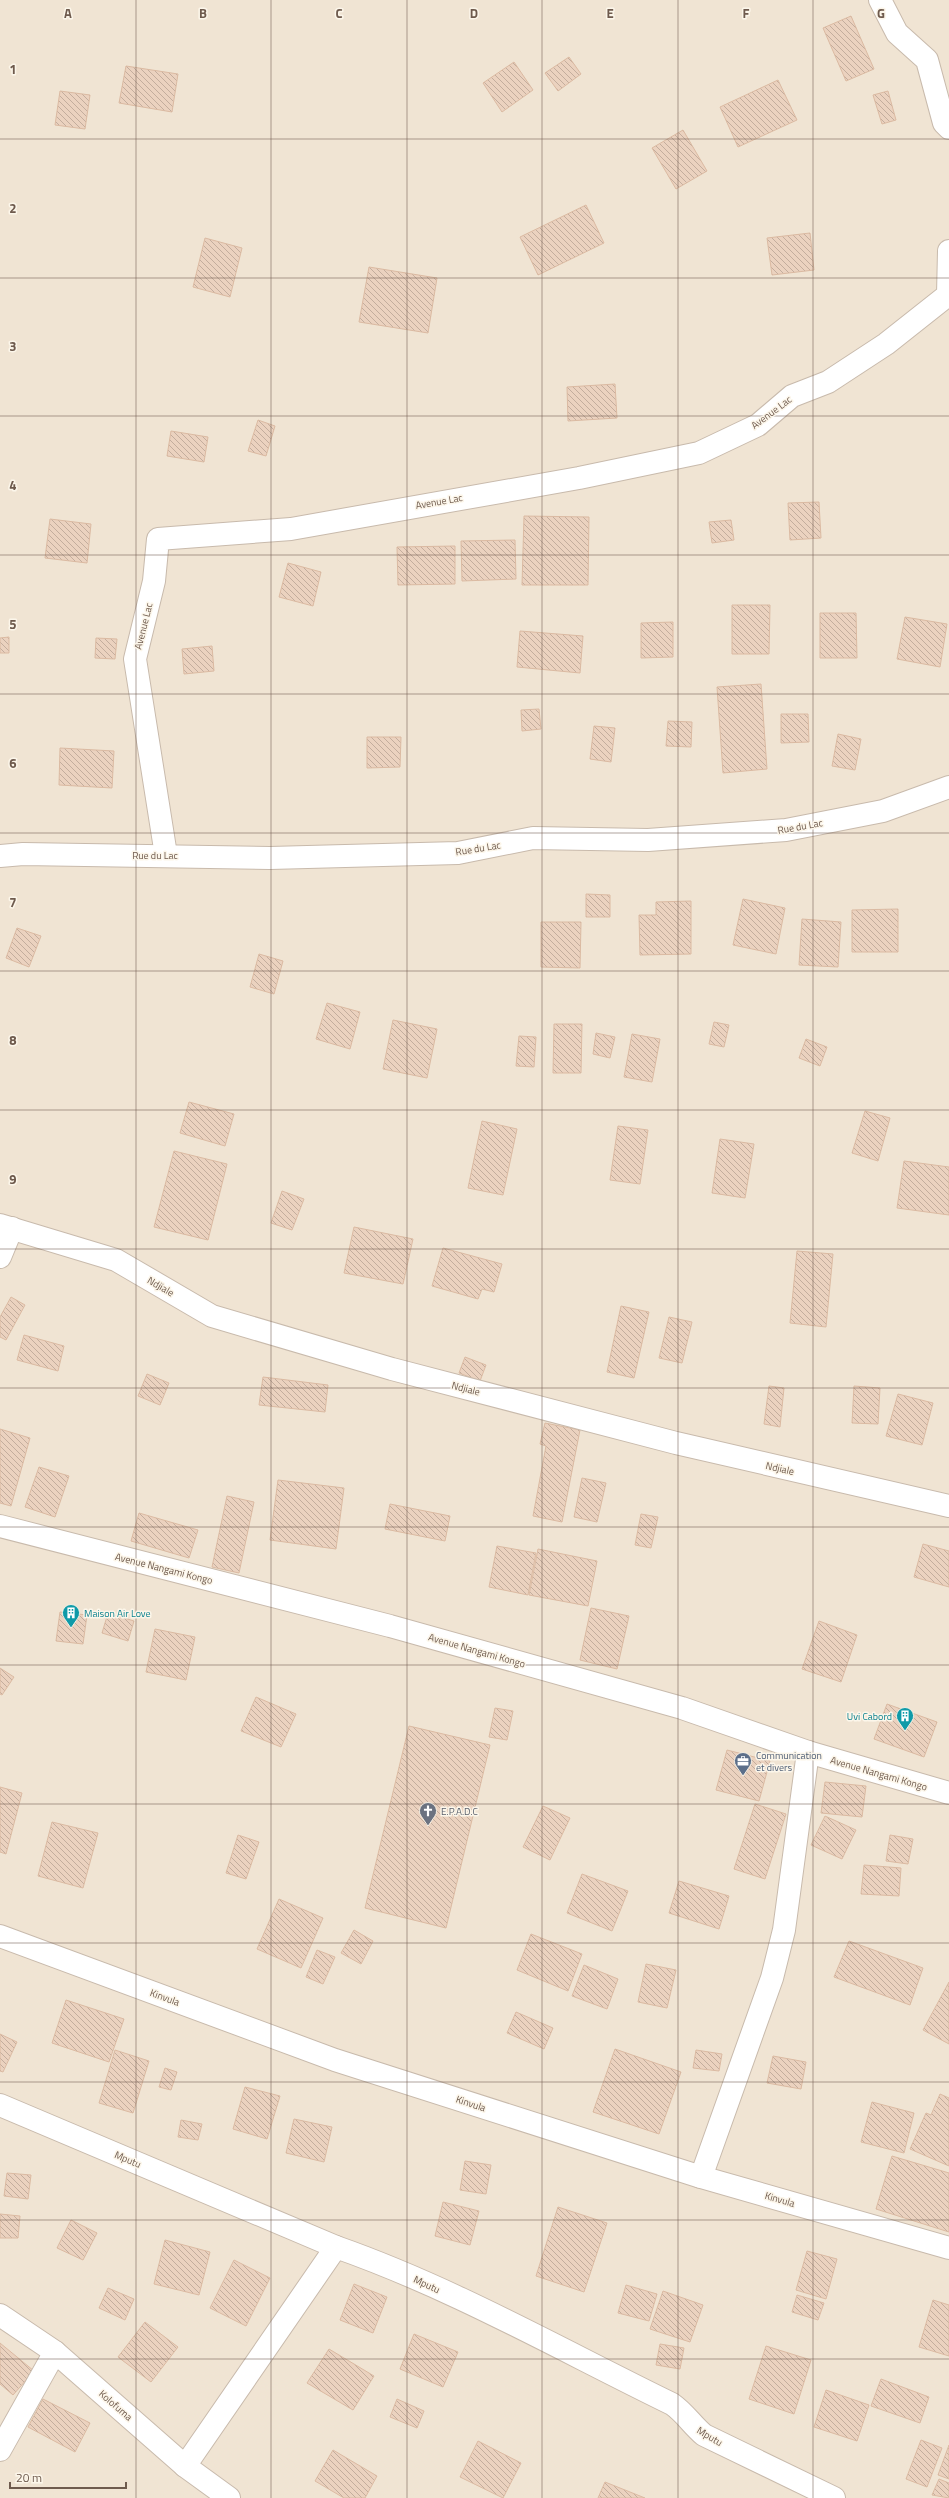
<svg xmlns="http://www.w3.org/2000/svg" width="949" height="2498" font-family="'Titillium Web',sans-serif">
<defs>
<pattern id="building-back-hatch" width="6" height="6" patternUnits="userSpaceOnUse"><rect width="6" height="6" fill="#ebd2bf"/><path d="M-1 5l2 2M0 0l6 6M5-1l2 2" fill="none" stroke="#c3ad9d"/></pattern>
</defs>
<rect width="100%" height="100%" fill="#f9f2e4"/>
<rect fill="#f0e4d3" x="0" y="0" width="949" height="2498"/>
<g fill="url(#building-back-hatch)" stroke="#dbbaa2">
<polygon points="851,16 874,69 846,81 823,28"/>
<polygon points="569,57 581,74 558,91 545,73"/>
<polygon points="514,62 533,90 502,112 483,83"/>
<polygon points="126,66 178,74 172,112 119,103"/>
<polygon points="778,80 797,120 738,147 720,107"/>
<polygon points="60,91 90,95 85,129 55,125"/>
<polygon points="888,91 896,120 882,124 873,95"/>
<polygon points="683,130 707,171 676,189 652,148"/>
<polygon points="586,205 604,243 538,275 520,237"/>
<polygon points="810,233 814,270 772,275 767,238"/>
<polygon points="205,238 242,248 230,297 193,287"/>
<polygon points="369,267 437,278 428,333 359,322"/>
<polygon points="615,384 617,418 568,421 567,387"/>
<polygon points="258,420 275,426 266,456 248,451"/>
<polygon points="171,431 208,437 204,462 167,456"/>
<polygon points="819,502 821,538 790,540 788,503"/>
<polygon points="524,516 589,517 588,585 522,585"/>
<polygon points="50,519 91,524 87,563 45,558"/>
<polygon points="731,520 734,540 712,543 709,522"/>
<polygon points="515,540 516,579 462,581 461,541"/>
<polygon points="455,546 455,584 398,585 397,547"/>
<polygon points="288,563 321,572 313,606 279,597"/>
<polygon points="732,605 770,605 769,654 732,654"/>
<polygon points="820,613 856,613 857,658 820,658"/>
<polygon points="905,617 947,624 940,667 897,659"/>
<polygon points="673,622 673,657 641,658 641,623"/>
<polygon points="520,631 583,636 580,673 517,667"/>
<polygon points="9,637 9,653 0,653 0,638"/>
<polygon points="96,638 117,639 115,659 95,658"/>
<polygon points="212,646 214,671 184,674 182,649"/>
<polygon points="761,684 767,769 723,773 717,687"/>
<polygon points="539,709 541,729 522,731 521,710"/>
<polygon points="781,714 808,714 809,742 781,743"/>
<polygon points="668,721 692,722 691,747 666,746"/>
<polygon points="594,726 615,728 611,762 590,759"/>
<polygon points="838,734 861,739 855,770 832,766"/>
<polygon points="367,737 401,737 400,767 367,768"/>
<polygon points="60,748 114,751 112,788 59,785"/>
<polygon points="586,894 610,895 610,917 586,917"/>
<polygon points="743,899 785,908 776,954 733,945"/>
<polygon points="691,901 691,954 640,955 639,915 656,915 656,902"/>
<polygon points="898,909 898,952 852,952 852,910"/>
<polygon points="802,919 841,922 838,967 799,965"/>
<polygon points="541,922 581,922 580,968 541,967"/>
<polygon points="17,928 41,936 29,967 6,958"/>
<polygon points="259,954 283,961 274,994 250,987"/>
<polygon points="327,1003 360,1012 350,1049 316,1039"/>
<polygon points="393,1020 437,1029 427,1078 383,1069"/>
<polygon points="714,1022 729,1025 724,1047 709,1044"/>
<polygon points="554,1024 582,1024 581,1073 553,1073"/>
<polygon points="596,1033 615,1037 610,1058 593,1054"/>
<polygon points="632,1034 660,1039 652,1082 624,1077"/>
<polygon points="519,1036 536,1037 534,1067 516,1066"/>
<polygon points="806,1039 827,1047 820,1066 799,1058"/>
<polygon points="189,1102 234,1114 225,1146 180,1133"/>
<polygon points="865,1111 890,1118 878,1161 852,1153"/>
<polygon points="482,1121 517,1129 503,1195 468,1188"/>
<polygon points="618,1126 648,1130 640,1184 610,1180"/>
<polygon points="720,1139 754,1144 745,1198 712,1193"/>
<polygon points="174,1151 227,1164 208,1240 154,1227"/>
<polygon points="904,1161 949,1167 949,1215 897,1208"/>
<polygon points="282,1191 304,1199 292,1230 271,1223"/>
<polygon points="354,1227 413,1239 403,1284 344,1273"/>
<polygon points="443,1248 502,1264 494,1292 482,1289 478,1299 432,1286"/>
<polygon points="797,1251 833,1254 826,1327 790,1323"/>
<polygon points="11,1297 25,1305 6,1340 0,1337 0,1317"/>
<polygon points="621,1306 649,1312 634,1378 607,1372"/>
<polygon points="669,1317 692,1322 682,1363 659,1358"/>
<polygon points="24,1335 64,1346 58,1371 17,1360"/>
<polygon points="465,1357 486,1365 480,1381 459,1373"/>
<polygon points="147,1374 169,1383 160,1405 138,1396"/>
<polygon points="263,1377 328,1385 325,1412 259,1405"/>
<polygon points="769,1386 784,1388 780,1427 764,1424"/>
<polygon points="854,1386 880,1388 878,1424 852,1423"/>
<polygon points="898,1394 933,1403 922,1445 886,1436"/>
<polygon points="545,1423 580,1430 562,1522 533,1516 546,1446 540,1444"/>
<polygon points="0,1429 30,1438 11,1506 0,1503"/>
<polygon points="39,1467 69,1476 55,1517 25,1507"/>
<polygon points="582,1478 606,1483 597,1522 574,1517"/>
<polygon points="278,1480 344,1488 336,1549 270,1540"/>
<polygon points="227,1496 254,1502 239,1573 212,1567"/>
<polygon points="390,1504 450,1516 445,1541 385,1529"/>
<polygon points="139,1513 198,1530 189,1558 131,1541"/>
<polygon points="641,1514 658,1517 651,1548 635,1545"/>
<polygon points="923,1544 949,1551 949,1587 914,1577"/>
<polygon points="497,1546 536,1553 528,1595 489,1587"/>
<polygon points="538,1549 597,1561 588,1606 529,1595"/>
<polygon points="591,1608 629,1616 617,1669 580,1660"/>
<polygon points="60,1612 87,1615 83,1644 56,1641"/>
<polygon points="108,1613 134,1621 128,1641 102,1633"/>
<polygon points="819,1621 857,1635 841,1682 802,1669"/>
<polygon points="155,1629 195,1637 186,1680 146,1672"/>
<polygon points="0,1668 14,1677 2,1695 0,1694"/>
<polygon points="256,1697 296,1714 281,1747 241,1731"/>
<polygon points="887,1704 937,1722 924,1757 874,1739"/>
<polygon points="495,1708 513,1711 507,1740 489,1737"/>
<polygon points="409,1726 490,1745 446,1928 365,1908"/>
<polygon points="727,1750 770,1761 759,1801 716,1790"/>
<polygon points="825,1782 866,1786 862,1817 821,1813"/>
<polygon points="0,1787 22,1793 6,1854 0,1852"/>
<polygon points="755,1804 786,1814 765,1879 734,1869"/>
<polygon points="543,1806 570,1818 550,1860 523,1847"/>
<polygon points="825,1816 856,1830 842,1859 811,1845"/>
<polygon points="52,1822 98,1833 83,1888 38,1876"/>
<polygon points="238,1835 259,1842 246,1879 226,1873"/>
<polygon points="890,1835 913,1839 908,1864 886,1861"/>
<polygon points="864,1865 901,1868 899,1896 861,1894"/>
<polygon points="582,1874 628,1891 612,1931 567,1913"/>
<polygon points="679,1881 729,1896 719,1929 669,1913"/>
<polygon points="279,1899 323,1918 301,1968 257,1949"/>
<polygon points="354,1930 373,1941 361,1964 341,1953"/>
<polygon points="531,1934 582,1954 568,1991 517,1970"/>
<polygon points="849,1941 923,1968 910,2005 834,1977"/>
<polygon points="317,1950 335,1957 323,1984 306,1977"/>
<polygon points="646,1964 676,1970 667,2008 638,2002"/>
<polygon points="584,1965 618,1979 607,2009 572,1996"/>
<polygon points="949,1982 949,2044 923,2030"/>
<polygon points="66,2000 124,2019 109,2062 52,2043"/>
<polygon points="516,2012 553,2028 544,2049 507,2033"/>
<polygon points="0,2034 17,2042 3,2072 0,2071"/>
<polygon points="615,2049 681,2072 659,2134 593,2112"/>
<polygon points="115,2050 149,2061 133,2113 99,2103"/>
<polygon points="696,2050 722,2054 719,2071 693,2068"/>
<polygon points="773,2056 806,2062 801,2089 767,2083"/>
<polygon points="165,2068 177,2072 171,2090 159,2087"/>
<polygon points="245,2087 280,2096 267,2139 233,2129"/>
<polygon points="940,2094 949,2098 949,2166 910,2149 926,2113 931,2115"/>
<polygon points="872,2102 914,2113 904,2153 861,2142"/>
<polygon points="294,2119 332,2127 324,2162 286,2153"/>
<polygon points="181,2120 202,2124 198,2140 178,2137"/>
<polygon points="892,2156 949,2173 949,2232 876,2209"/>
<polygon points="465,2161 491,2165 486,2194 460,2190"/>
<polygon points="7,2173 31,2175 28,2199 4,2196"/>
<polygon points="443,2202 479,2211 470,2245 435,2236"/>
<polygon points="558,2207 607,2223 584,2292 536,2276"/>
<polygon points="0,2214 20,2216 18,2238 0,2238"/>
<polygon points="71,2220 97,2233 83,2260 57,2248"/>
<polygon points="165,2240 210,2252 199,2295 154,2284"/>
<polygon points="807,2251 837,2259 826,2299 796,2290"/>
<polygon points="234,2260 270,2278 246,2326 210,2308"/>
<polygon points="354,2284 387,2297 373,2333 340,2320"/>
<polygon points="626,2285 657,2294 649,2321 618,2313"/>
<polygon points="108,2288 134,2299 125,2320 99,2308"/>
<polygon points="663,2291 703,2305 690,2342 650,2329"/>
<polygon points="797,2295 824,2303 818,2320 792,2312"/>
<polygon points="933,2300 949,2305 949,2356 919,2347"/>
<polygon points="145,2322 178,2347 151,2382 118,2357"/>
<polygon points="414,2334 458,2352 443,2387 400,2369"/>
<polygon points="0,2343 34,2371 13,2395 0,2384"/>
<polygon points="660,2344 684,2348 680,2369 656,2365"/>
<polygon points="766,2346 811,2360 794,2414 749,2399"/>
<polygon points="329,2349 374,2376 353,2410 307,2383"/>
<polygon points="881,2379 929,2397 920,2423 871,2406"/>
<polygon points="826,2390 869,2405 857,2441 814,2427"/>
<polygon points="43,2399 90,2423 75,2452 28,2427"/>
<polygon points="397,2399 424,2411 417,2428 390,2417"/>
<polygon points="921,2440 942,2448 927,2487 906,2479"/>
<polygon points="478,2441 521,2463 503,2498 460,2477"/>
<polygon points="949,2445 949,2479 938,2475"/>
<polygon points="333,2450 377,2476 365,2498 344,2498 315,2481"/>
<polygon points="939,2479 949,2483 949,2498 932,2495"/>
<polygon points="605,2482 645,2498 598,2498"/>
</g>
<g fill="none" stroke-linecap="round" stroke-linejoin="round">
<defs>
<g id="minor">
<polyline points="880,0 897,33 927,60 944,123 949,128"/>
<polyline points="166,855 135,659 154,581 158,539 291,529 579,478 699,453 758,425 792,396 828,382 886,344 948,295 949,251"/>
<polyline points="0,856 23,854 270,858 458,853 533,838 648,840 786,830 883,811 949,787"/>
<polyline points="0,1225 116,1260 212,1316 392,1369 676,1443 949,1506"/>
<polyline points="0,1257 12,1228"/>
<polyline points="0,1526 390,1626 682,1708 808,1752 949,1793"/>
<polyline points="0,1936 335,2060 701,2177 949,2248"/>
<path d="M0 2105 336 2247C453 2288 561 2350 672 2404 685 2413 692 2425 704 2435L834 2498"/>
<polyline points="701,2177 772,1978 784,1930 808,1752"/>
<polyline points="0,2315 55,2352 185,2466 229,2498"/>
<polyline points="0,2450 55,2352"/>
<polyline points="185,2466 336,2247"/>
</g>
</defs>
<use href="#minor" stroke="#c8baac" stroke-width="24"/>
<use href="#minor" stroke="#fff" stroke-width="22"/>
</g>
<path fill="none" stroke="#6e5a4d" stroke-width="1" stroke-opacity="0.55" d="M136 0V2498M271 0V2498M407 0V2498M542 0V2498M678 0V2498M813 0V2498M0 139H949M0 278H949M0 416H949M0 555H949M0 694H949M0 833H949M0 971H949M0 1110H949M0 1249H949M0 1388H949M0 1527H949M0 1665H949M0 1804H949M0 1943H949M0 2082H949M0 2220H949M0 2359H949"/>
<defs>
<symbol id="building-pin" viewBox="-11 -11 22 30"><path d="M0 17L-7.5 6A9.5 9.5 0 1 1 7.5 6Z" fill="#0f9aa8" stroke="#fcf6ea"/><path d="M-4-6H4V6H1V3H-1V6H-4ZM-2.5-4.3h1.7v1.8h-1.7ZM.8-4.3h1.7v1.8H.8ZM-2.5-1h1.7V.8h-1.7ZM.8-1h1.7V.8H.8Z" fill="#fff"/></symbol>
<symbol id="office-pin" viewBox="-11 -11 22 30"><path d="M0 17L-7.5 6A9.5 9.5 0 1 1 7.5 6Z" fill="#5c6f8a" stroke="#fcf6ea"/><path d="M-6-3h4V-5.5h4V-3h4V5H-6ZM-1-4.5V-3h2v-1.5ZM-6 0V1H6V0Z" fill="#fff"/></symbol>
<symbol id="church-pin" viewBox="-11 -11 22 30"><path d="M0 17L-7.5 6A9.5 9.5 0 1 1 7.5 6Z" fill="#6b7280" stroke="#fcf6ea"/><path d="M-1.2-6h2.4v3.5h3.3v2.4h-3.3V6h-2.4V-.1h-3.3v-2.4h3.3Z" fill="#fff"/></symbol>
</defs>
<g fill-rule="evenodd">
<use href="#building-pin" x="61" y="1603" width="20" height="27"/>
<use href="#building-pin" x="895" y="1706" width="20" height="27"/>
<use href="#office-pin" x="733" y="1751" width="20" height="27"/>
<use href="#church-pin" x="418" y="1801" width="20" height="27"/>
</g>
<g text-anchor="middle" stroke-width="3" stroke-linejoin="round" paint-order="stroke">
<g font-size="10" fill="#6e5a4d" stroke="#fcf6ea">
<text transform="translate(771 412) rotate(-37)" y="4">Avenue Lac</text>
<text transform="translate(439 501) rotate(-10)" y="4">Avenue Lac</text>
<text transform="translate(143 626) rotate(-76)" y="4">Avenue Lac</text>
<text transform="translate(800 826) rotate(-10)" y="4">Rue du Lac</text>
<text transform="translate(478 848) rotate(-9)" y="4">Rue du Lac</text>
<text x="155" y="859">Rue du Lac</text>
<text transform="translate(161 1286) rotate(30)" y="4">Ndjiale</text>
<text transform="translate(466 1388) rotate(15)" y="4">Ndjiale</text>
<text transform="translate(780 1468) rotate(13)" y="4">Ndjiale</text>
<text transform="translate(164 1568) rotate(14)" y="4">Avenue Nangami Kongo</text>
<text transform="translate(477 1650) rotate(16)" y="4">Avenue Nangami Kongo</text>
<text transform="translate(879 1773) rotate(16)" y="4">Avenue Nangami Kongo</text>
<text transform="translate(165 1997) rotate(20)" y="4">Kinvula</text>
<text transform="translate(471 2103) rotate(18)" y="4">Kinvula</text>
<text transform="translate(128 2159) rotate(23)" y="4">Mputu</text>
<text transform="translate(780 2199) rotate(16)" y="4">Kinvula</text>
<text transform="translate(427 2284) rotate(25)" y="4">Mputu</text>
<text transform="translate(116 2405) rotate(41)" y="4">Kolofuma</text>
<text transform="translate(710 2436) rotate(31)" y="4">Mputu</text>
</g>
<g font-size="10" fill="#0d838f" stroke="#fcf6ea" text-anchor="start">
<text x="84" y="1617">Maison Air Love</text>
<text x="892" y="1720" text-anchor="end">Uvi Cabord</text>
</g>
<g font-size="10" fill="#4e5e75" stroke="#fcf6ea" text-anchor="start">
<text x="756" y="1759">Communication<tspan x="756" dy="12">et divers</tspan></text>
</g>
<g font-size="10" fill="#5b616d" stroke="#fcf6ea" text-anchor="start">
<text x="441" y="1815">E.P.A.D.C</text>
</g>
</g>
<g font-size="13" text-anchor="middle" font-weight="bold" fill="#6e5a4d" stroke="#fcf6ea" stroke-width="3" stroke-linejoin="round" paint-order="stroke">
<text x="68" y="18">A</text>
<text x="203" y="18">B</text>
<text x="339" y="18">C</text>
<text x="474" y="18">D</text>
<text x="610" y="18">E</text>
<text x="746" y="18">F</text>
<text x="881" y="18">G</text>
<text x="13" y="74">1</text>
<text x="13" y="213">2</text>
<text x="13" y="351">3</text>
<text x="13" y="490">4</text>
<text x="13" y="629">5</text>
<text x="13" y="768">6</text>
<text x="13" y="907">7</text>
<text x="13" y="1045">8</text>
<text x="13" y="1184">9</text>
</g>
<path d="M10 2482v6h116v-6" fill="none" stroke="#6e5a4d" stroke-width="2"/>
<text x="16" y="2482" font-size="12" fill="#6e5a4d" stroke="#fcf6ea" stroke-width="3" paint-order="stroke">20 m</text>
</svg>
